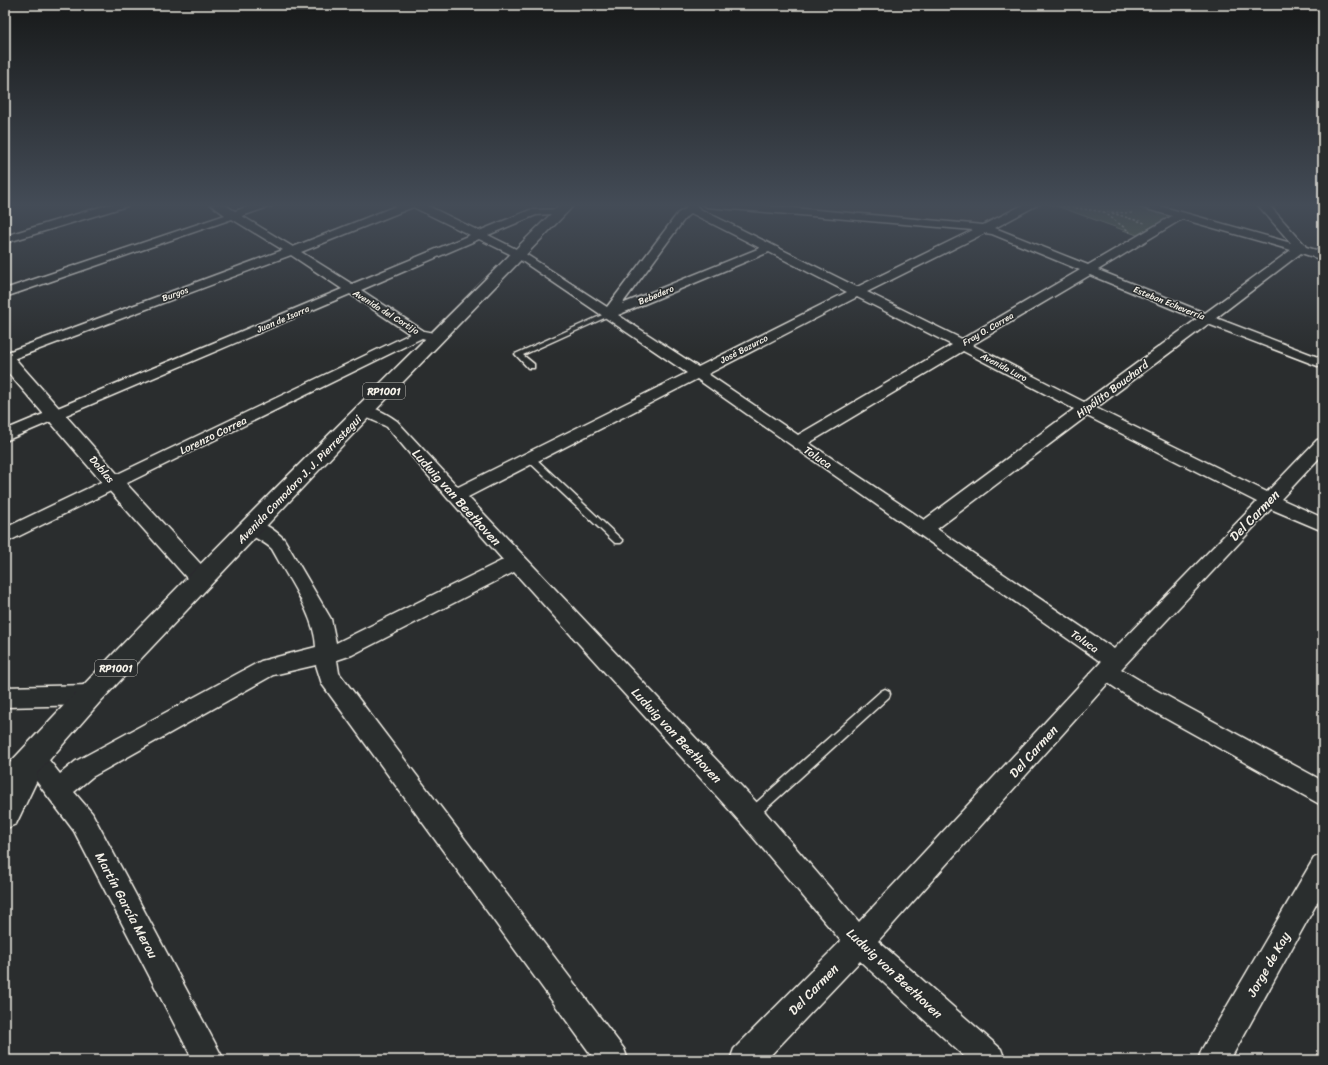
<svg xmlns="http://www.w3.org/2000/svg" width="1328" height="1065" font-family="Sriracha,sans-serif">
<rect width="100%" height="100%" fill="#2a2d2e"/>
<filter id="ink" filterUnits="userSpaceOnUse"><feTurbulence type="fractalNoise" baseFrequency=".025" numOctaves="2"/><feDisplacementMap in="SourceGraphic" scale="8" xChannelSelector="R" yChannelSelector="G"/><feConvolveMatrix kernelMatrix="1 2 1 2 8 2 1 2 1" color-interpolation-filters="sRGB"/></filter>
<g filter="url(#ink)">
<polygon fill="#3e3b3a" points="751,204 1024,204 989,221 973,223"/>
<polygon fill="#5c6a52" stroke="#a8ae9d" points="1051,204 1131,204 1171,216 1137,235"/>
<g fill="none" stroke-linecap="round" stroke-linejoin="round">
<defs>
<g id="lane">
<polygon points="609,312 612,314 611,315 523,355 534,364 534,368 528,368 515,354"/>
<polygon points="530,455 533,456 621,539 623,541 621,543 615,543 527,460 526,458 527,456"/>
<polygon points="885,689 889,691 890,694 889,697 756,818 752,820 748,818 746,814 748,810 881,691"/>
</g>
<g id="street">
<polygon points="110,204 128,204 127,206 5,243 5,236"/>
<path d="M210 204H223L235 211 255 204H272L271 206 242 216 293 247 401 204H424L479 231 530 210 566 209 567 211 566 213 536 215 488 235 524 253 607 307 678 213 687 208 684 204H695L700 209 857 287 973 230 707 207 702 204H750L983 225 1025 204H1039L995 228 1088 265 1172 216 1136 206 1135 204H1153L1291 243 1257 204H1268L1304 244 1306 247 1323 252V260L1301 253 1216 318 1323 359V368L1208 324 1096 408 1267 492 1317 440 1323 439V454L1281 499 1323 518V531L1271 509 1121 669 1154 689 1323 781V806L1138 703 1108 683 878 941 1001 1049 1005 1060H968L860 961 766 1060H730L734 1049 841 941 742 824 514 572 352 655 337 660 339 673 624 1049 628 1060H595L322 684 316 665 273 675 92 777 74 792 92 813 224 1060H193L74 831 25 766 21 758 25 750 33 747 41 750 60 774 76 761 261 661 316 647C315 615 287 577 272 549 263 540 249 537 243 527L246 522C259 518 275 530 284 539L331 619 336 643 503 560 451 501 449 500 387 427C380 423 359 415 356 411L359 408C371 404 387 414 397 421L458 487 687 373 516 257 479 239 361 290 424 331 434 333 436 336 434 339 429 340 422 338 5 543V528L410 334 350 294 5 441V430L342 289 291 255 5 362V353L283 250 232 219 5 297V289L225 215ZM413 207 470 235 352 284 301 252ZM691 213 760 248 622 304 686 217ZM1182 219 1291 250 1205 313 1098 270ZM985 233 992 234 1080 270 962 339 867 292ZM769 252 847 292 698 367 618 315ZM1090 275 1197 319 1084 402 972 345ZM857 297 952 345 798 435 708 374ZM963 351 1074 409 924 520 809 443ZM697 379 1101 662 859 922 760 806 468 497ZM1087 416 1257 502 1114 649 937 529Z"/>
<polygon points="90,685 98,688 101,695 98,702 90,705 5,707 5,687"/>
<polygon points="1323,854 1323,892 1230,1060 1198,1060 1202,1049 1314,858"/>
</g>
<polygon id="secondary" points="5,353 11,354 121,478 209,573 213,579 209,585 201,588 193,585 107,488 5,369"/>
<path id="primary" d="M561 204H575L371 415 99 703 37 774 38 778 16 824 5 829V768C185 575 374 390 561 204Z"/>
</defs>
<use href="#lane" stroke="#f4f1e8" stroke-width="3"/>
<use href="#street" stroke="#f4f1e8" stroke-width="3"/>
<use href="#secondary" stroke="#f4f1e8" stroke-width="3"/>
<use href="#primary" stroke="#f4f1e8" stroke-width="3"/>
<g stroke="#f4f1e8" stroke-width="1.5" stroke-dasharray="2.5 2" stroke-linecap="butt">
<polyline points="1049,204 1104,212 1133,213"/>
<polyline points="1104,212 1130,232"/>
<polyline points="1112,213 1145,223"/>
</g>
<use href="#lane" fill="#2a2d2e" fill-rule="evenodd"/>
<use href="#street" fill="#2a2d2e" fill-rule="evenodd"/>
<use href="#secondary" fill="#2a2d2e" fill-rule="evenodd"/>
<use href="#primary" fill="#2a2d2e" fill-rule="evenodd"/>
</g>
</g>
<linearGradient id="sky" x2="0" y2="1"><stop stop-color="#171919"/><stop offset="0.58" stop-color="#444c57"/><stop offset="1" stop-color="#444c57" stop-opacity="0"/></linearGradient>
<rect width="1328" height="354" fill="url(#sky)"/>
<g text-anchor="middle" stroke-width="3" stroke-linejoin="round" paint-order="stroke">
<g font-size="9" fill="#f4f1e8" stroke="#2a2d2e">
<text transform="translate(175 294) rotate(-20)" y="3">Burgos</text>
<text transform="translate(656 295) rotate(-22)" y="3">Bebedero</text>
<text transform="translate(1169 303) rotate(22)" y="3">Esteban Echeverría</text>
<text transform="translate(386 312) rotate(32)" y="3">Avenida del Cortijo</text>
<text transform="translate(283 319) rotate(-23)" y="3">Juan de Isarra</text>
<text transform="translate(988 329) rotate(-30)" y="3">Fray O. Correa</text>
<text transform="translate(744 349) rotate(-27)" y="3">José Bazurco</text>
<text transform="translate(1004 367) rotate(28)" y="3">Avenida Luro</text>
</g>
<g fill="#2a2d2e" stroke="#b7b6b0" stroke-width="1">
<rect x="363" y="383" width="42" height="16" rx="3"/>
<rect x="95" y="660" width="42" height="16" rx="3"/>
</g>
<g font-size="10" font-weight="bold" fill="#f4f1e8">
<text x="384" y="395">RP1001</text>
<text x="116" y="672">RP1001</text>
</g>
<g font-size="11" fill="#f4f1e8" stroke="#2a2d2e">
<text transform="translate(1112 389) rotate(-37)" y="4">Hipólito Bouchard</text>
<text transform="translate(213 435) rotate(-26)" y="4">Lorenzo Correa</text>
<text transform="translate(818 457) rotate(34)" y="4">Toluca</text>
<text transform="translate(102 469) rotate(49)" y="4">Doblas</text>
<text transform="translate(299 479) rotate(-46)" y="4">Avenida Comodoro J. J. Pierrestegui</text>
<text transform="translate(1085 641) rotate(35)" y="4">Toluca</text>
</g>
<g font-size="13" fill="#f4f1e8" stroke="#2a2d2e">
<text transform="translate(457 497) rotate(48)" y="5">Ludwig van Beethoven</text>
<text transform="translate(1254 515) rotate(-46)" y="5">Del Carmen</text>
<text transform="translate(677 735) rotate(47)" y="5">Ludwig van Beethoven</text>
<text transform="translate(1033 751) rotate(-48)" y="5">Del Carmen</text>
<text transform="translate(127 905) rotate(62)" y="5">Martín García Merou</text>
<text transform="translate(1268 964) rotate(-60)" y="5">Jorge de Kay</text>
<text transform="translate(895 973) rotate(43)" y="5">Ludwig van Beethoven</text>
<text transform="translate(813 989) rotate(-46)" y="5">Del Carmen</text>
</g>
</g>
<rect width="1328" height="1065" fill="none" stroke="#2a2d2e" stroke-width="20"/>
<rect x="10" y="10" width="1308" height="1045" fill="none" stroke="#f4f1e8" stroke-width="1.5" filter="url(#ink)"/>
</svg>
